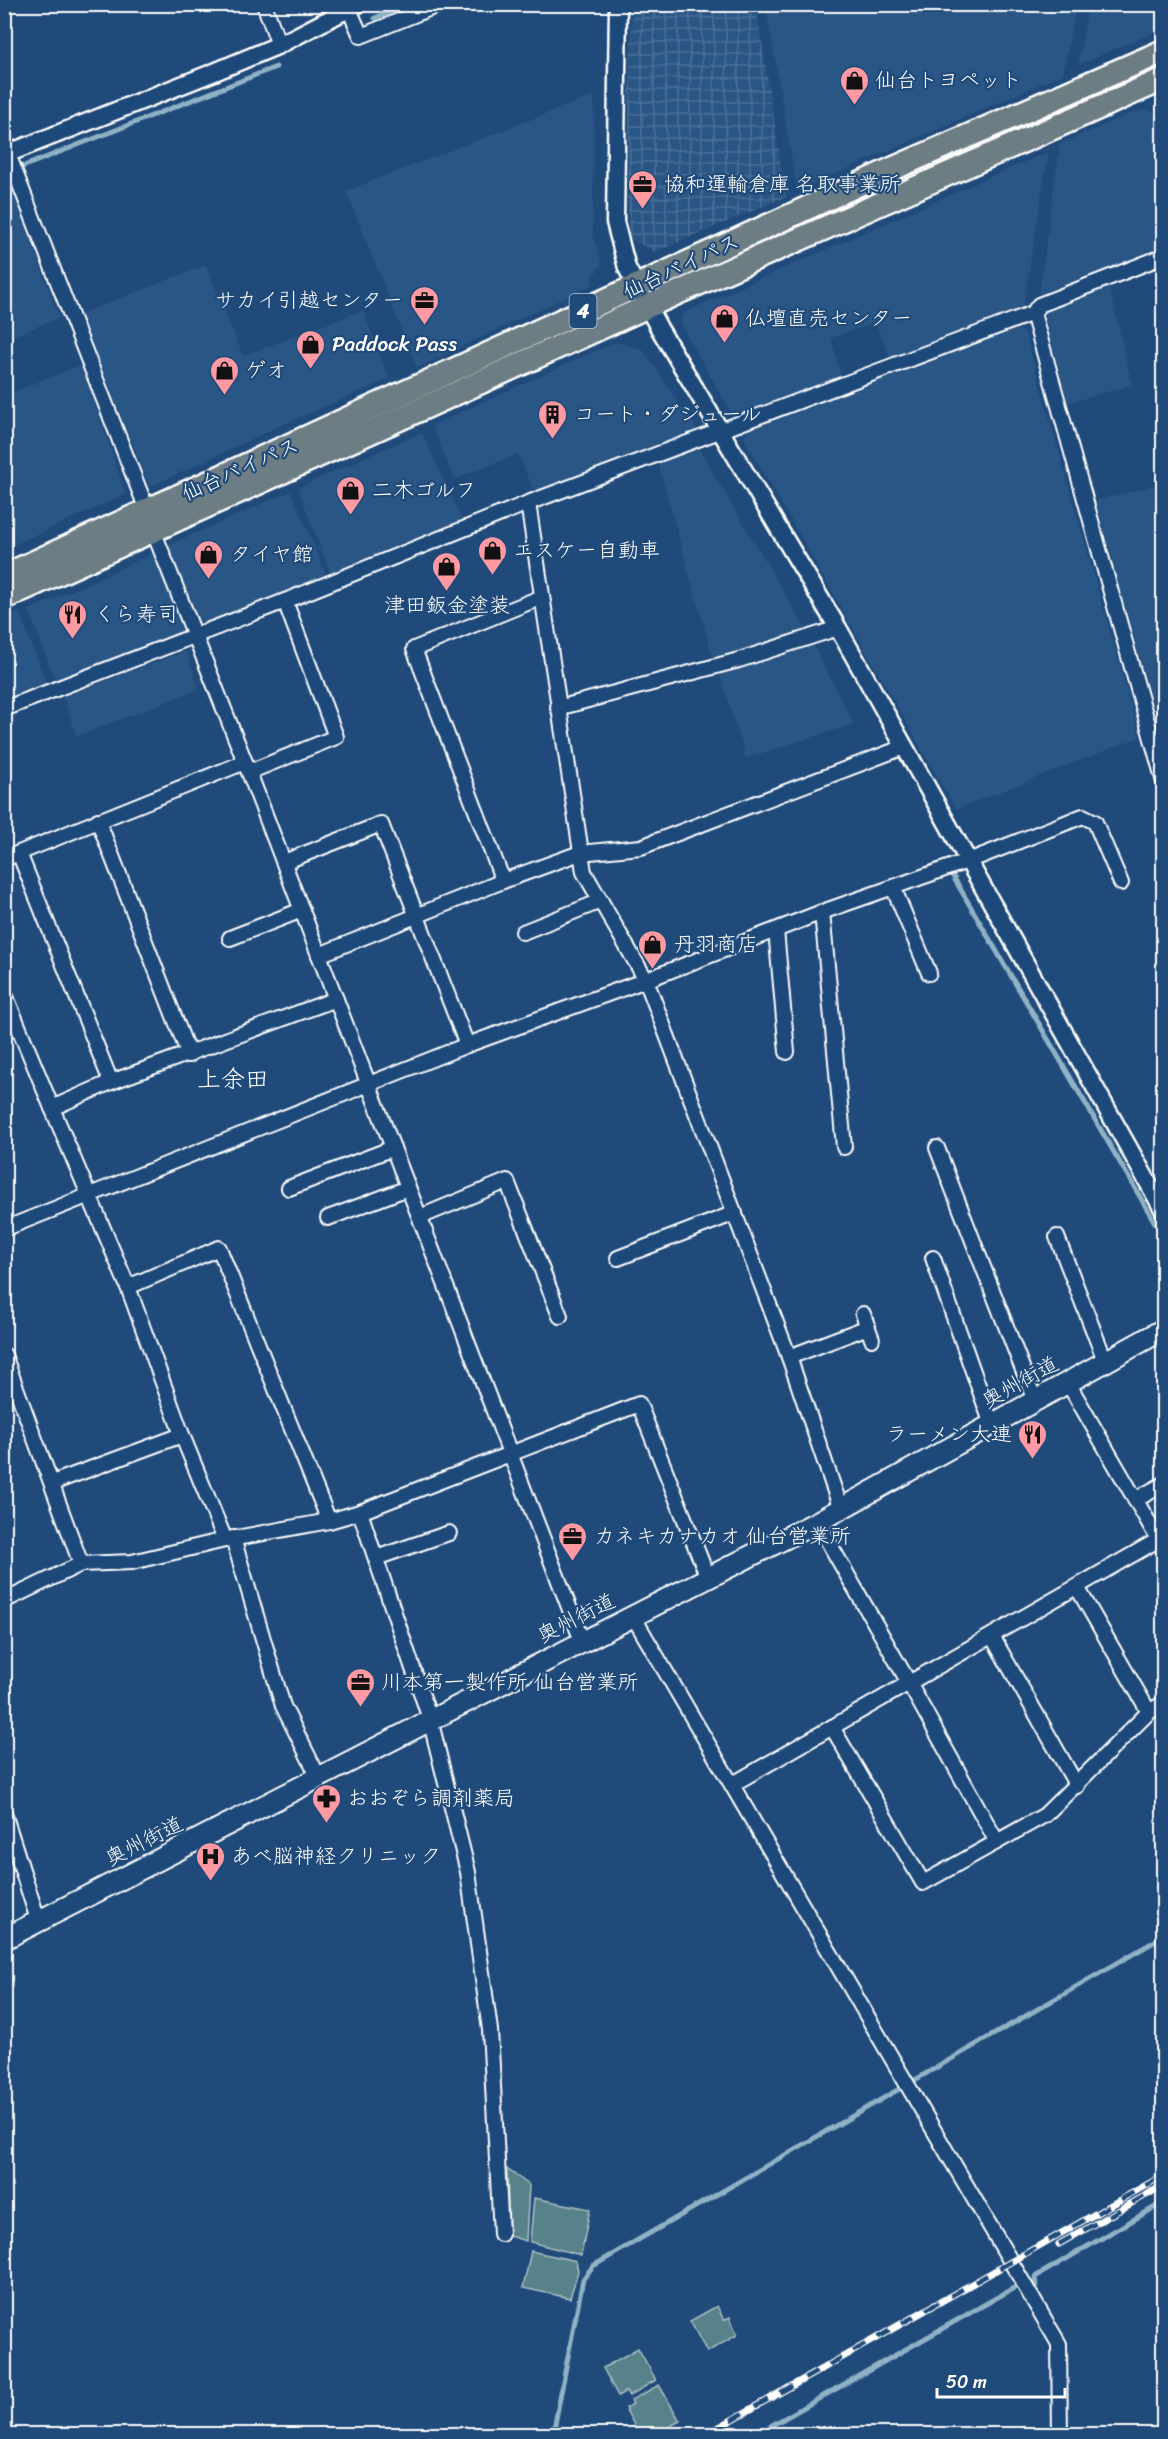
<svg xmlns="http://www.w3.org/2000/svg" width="1168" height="2439" font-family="Sriracha,'Klee One',sans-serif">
<defs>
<pattern id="industrial-grid" width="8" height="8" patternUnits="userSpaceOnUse" patternTransform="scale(1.5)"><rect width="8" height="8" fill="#2c5685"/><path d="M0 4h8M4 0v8" fill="none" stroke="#4c6f97"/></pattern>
</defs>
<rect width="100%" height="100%" fill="#1f4a7a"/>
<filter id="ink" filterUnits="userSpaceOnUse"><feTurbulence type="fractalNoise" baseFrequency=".0167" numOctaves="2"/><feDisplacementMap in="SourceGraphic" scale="12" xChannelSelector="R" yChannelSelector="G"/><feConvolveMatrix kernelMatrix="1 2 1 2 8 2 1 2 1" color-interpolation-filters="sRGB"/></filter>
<g filter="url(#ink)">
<g fill="#2c5685">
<polygon points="766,5 766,4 1076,5 1063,74 797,191"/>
<polygon points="1088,5 1163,5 1163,28 1078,65"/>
<polygon points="594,95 593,237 602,263 591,279 593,284 417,368 346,191"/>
<polygon points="1147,109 1163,118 1163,247 1039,294 1060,144 1127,115"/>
<polygon points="1049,151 1023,307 892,360 875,323 831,338 841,377 734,418 680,323 685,312"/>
<polygon points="12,189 59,318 5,339 4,191"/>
<polygon points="206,265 243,356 363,310 389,379 273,429 150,487 80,314"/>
<polygon points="1109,285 1132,385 1068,403 1044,312"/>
<polygon points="1017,329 1025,333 1030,350 1140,737 956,809 744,438 747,431"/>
<polygon points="616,342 643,350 697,430 535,494 518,454 454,479 432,425"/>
<polygon points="81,365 126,494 5,549 5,395"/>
<polygon points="422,432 462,520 330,573 298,488"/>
<polygon points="696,444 807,631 713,658 657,460"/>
<polygon points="1163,483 1164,483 1163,741 1096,501"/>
<polygon points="291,491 326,575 200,626 169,545"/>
<polygon points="154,553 184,631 56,683 29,610"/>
<polygon points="19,612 48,687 5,703 5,619"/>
<polygon points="812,643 854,724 746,758 719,672"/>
<polygon points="186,651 199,689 77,736 63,697"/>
</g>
<polygon fill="url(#industrial-grid)" points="632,5 756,5 786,197 655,252 629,238 627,190"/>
<g fill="#598289" stroke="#acc0c4" stroke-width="1.5">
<polygon points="507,2169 529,2185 526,2241 509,2236"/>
<polygon points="534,2198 590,2209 581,2255 530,2242"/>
<polygon points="531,2251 576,2261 578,2271 570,2298 523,2288"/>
<polygon points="717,2306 724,2320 730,2317 737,2335 707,2352 690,2321"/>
<polygon points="638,2348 656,2380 629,2396 626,2391 618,2396 603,2368"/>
<polygon points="659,2385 680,2421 656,2434 639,2434 625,2408 633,2404 631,2400"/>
</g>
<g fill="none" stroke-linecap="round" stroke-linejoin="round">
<g stroke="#90b2c6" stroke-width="5">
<polyline points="375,18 409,4"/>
<polyline points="4,174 276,67"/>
<polyline points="951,873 1164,1238"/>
<polyline points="1036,2286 1035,2277 1164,2202"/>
<polyline points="553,2434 583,2279 593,2266 1164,1936"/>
<polyline points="768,2434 767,2428 1019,2285 1022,2289"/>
</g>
<defs>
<g id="minor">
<polyline points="264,4 279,45"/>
<polyline points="349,9 361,36 441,4"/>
<polyline points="8,154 147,510"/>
<polyline points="1033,313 1164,782"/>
<polyline points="528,503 584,872 646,980 789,1357 841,1509"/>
<polyline points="153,530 245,762 582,1641"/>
<polyline points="558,708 739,660 838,628"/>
<polyline points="4,709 285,601 528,503 1033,313 1039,305 1164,256"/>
<polyline points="249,772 336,737 285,601"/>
<polyline points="98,820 189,1055"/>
<polyline points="19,853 111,1082"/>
<polyline points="4,859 245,762"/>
<polyline points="284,862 381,824 467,1045"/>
<polyline points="503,881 414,649 542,597"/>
<polyline points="893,887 929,973"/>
<polyline points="822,912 844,1147"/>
<polyline points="776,930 787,1052"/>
<polyline points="523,932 601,901"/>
<polyline points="230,938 302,910"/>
<polyline points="319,955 503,881 580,853 641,847 904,747"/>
<polyline points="4,992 52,1108"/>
<polyline points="937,1148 1035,1401"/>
<polyline points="289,1188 393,1148"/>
<polyline points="420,1217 507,1181 560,1316"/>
<polyline points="328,1218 408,1188"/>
<polyline points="4,1229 467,1045 646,980 822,912 976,858 1083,816 1095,822 1121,883"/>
<polyline points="1057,1237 1106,1363"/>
<polyline points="618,1258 735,1213"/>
<polyline points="933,1258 992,1425"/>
<polyline points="128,1287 219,1248 329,1521"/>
<polyline points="863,1314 872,1339"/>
<polyline points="4,1355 81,1564 132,1562 225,1540 329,1521 360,1512 639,1404 708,1578"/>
<polyline points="789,1357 868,1327"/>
<polyline points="1068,1383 1164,1549"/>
<polyline points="52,1483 182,1435"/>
<polyline points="1135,1500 1164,1484"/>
<polyline points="360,1512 430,1719 468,1872 490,2030 501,2234"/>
<polyline points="233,1538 283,1706 319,1778"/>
<polyline points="225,1540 182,1435 128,1287 52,1108 111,1082 336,999"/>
<polyline points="376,1558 449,1533"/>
<polyline points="1077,1587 1149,1712"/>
<polyline points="4,1601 81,1564"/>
<polyline points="633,1616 1059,2344 1060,2434"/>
<polyline points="992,1636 1077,1786"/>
<polyline points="832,1727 923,1883 1045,1815 1149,1712 1164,1703"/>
<polyline points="733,1784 909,1683 817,1522"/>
<polyline points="4,1813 39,1923"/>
<polyline points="997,1842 909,1683 1158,1540"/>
</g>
<g id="tertiary">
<polyline points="618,4 615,222 627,268 659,328 838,628 1164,1211"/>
<polyline points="4,155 212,73 279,45 358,4"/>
</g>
<polyline id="secondary" points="4,1939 817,1522 1164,1329"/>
<g id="trunk">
<polyline points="4,576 892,169 1164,51"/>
<polyline points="4,598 675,294 1164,79"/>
</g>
</defs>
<use href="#minor" stroke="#fff" stroke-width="18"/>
<use href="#tertiary" stroke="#fff" stroke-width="21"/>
<use href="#secondary" stroke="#fff" stroke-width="24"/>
<use href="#trunk" stroke="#fff" stroke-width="27"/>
<use href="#minor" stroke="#1f4a7a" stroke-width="14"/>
<use href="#tertiary" stroke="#1f4a7a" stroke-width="16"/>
<use href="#secondary" stroke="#1f4a7a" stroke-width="20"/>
<use href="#trunk" stroke="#6d7d84" stroke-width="22"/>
<defs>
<g id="rail">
<polyline points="1059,2244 1164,2185"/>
<polyline points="707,2434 1164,2175"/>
</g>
</defs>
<use href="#rail" stroke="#fff" stroke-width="7"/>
<use href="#rail" stroke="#1f4a7a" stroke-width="4.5" stroke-dasharray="14" stroke-linecap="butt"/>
</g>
</g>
<defs>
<symbol id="shop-pin" viewBox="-11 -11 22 30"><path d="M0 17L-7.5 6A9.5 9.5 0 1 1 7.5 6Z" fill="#ff9aa2" stroke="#1f4a7a"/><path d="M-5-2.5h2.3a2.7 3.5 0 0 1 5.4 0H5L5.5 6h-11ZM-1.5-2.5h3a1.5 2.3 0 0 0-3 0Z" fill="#111"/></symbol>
<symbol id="office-pin" viewBox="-11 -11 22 30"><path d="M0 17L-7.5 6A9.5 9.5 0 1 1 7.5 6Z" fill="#ff9aa2" stroke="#1f4a7a"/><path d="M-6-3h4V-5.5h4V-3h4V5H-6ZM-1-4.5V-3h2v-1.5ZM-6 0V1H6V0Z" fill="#111"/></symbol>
<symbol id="building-pin" viewBox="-11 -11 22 30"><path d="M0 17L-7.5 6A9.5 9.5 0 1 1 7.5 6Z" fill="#ff9aa2" stroke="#1f4a7a"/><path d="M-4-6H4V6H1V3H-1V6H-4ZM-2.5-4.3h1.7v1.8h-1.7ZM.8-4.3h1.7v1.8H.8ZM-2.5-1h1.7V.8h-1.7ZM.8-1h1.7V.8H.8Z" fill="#111"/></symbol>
<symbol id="restaurant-pin" viewBox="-11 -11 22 30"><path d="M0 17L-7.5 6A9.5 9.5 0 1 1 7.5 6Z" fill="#ff9aa2" stroke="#1f4a7a"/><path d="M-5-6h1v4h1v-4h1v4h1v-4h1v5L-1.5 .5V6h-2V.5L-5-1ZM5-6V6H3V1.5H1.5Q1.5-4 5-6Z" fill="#111"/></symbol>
<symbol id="pharmacy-pin" viewBox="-11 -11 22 30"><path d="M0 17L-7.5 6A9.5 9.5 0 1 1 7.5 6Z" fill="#ff9aa2" stroke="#1f4a7a"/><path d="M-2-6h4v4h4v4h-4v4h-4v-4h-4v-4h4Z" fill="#111"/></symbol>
<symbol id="hospital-pin" viewBox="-11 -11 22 30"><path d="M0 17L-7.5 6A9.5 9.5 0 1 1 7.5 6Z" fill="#ff9aa2" stroke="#1f4a7a"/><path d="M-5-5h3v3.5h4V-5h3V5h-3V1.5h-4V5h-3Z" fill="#111"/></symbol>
</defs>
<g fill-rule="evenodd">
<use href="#shop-pin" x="838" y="64" width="33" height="45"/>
<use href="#office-pin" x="626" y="168" width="33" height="45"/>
<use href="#office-pin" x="408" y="284" width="33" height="45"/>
<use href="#shop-pin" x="708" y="302" width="33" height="45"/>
<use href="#shop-pin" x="294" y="328" width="33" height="45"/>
<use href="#shop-pin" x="208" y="354" width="33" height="45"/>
<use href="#building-pin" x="536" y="398" width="33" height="45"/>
<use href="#shop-pin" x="334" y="474" width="33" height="45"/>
<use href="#shop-pin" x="476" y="534" width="33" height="45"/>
<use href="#shop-pin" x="192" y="538" width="33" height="45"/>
<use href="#shop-pin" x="430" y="550" width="33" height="45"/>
<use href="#restaurant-pin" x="56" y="598" width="33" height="45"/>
<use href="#shop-pin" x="636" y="928" width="33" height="45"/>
<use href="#restaurant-pin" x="1016" y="1418" width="33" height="45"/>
<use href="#office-pin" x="556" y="1520" width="33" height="45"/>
<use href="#office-pin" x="344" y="1666" width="33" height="45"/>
<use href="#pharmacy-pin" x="310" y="1782" width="33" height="45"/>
<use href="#hospital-pin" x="194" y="1840" width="33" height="45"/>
</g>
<g text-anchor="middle" stroke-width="4.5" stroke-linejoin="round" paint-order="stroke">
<rect fill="#1f4a7a" stroke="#bcc9d7" stroke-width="1.5" x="569.5" y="294" width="27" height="34" rx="4.5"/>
<g font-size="20" font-weight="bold" fill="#fff">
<text x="583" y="318">4</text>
</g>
<g font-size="21" fill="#fff" stroke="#1f4a7a" text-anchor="start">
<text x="875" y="87">仙台トヨペット</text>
<text x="664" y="191">協和運輸倉庫 名取事業所</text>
<text x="403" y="307" text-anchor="end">サカイ引越センター</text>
<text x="745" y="325">仏壇直売センター</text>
<text x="332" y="351">Paddock Pass</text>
<text x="245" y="377">ゲオ</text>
<text x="574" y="421">コート・ダジュール</text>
<text x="372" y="497">二木ゴルフ</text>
<text x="513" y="557">エスケー自動車</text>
<text x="230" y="561">タイヤ館</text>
<text x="447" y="612" text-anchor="middle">津田鈑金塗装</text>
<text x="94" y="621">くら寿司</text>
<text x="674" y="951">丹羽商店</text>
<text x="1012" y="1441" text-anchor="end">ラーメン大連</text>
<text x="594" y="1543">カネキカナカオ 仙台営業所</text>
<text x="381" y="1689">川本第一製作所 仙台営業所</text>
<text x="347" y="1805">おおぞら調剤薬局</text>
<text x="231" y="1863">あべ脳神経クリニック</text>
</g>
<g font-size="21" fill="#fff" stroke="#1f4a7a">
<text transform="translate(681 266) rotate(-25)" y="7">仙台バイパス</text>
<text transform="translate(240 469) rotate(-24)" y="7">仙台バイパス</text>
<text transform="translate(1020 1382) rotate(-29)" y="7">奥州街道</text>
<text transform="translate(576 1618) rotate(-27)" y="7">奥州街道</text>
<text transform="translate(144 1841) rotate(-27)" y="7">奥州街道</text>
</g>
<g font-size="24" fill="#fff" stroke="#1f4a7a">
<text x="233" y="1087">上余田</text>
</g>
</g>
<rect width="1168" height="2439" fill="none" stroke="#1f4a7a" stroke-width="24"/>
<rect x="12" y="12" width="1144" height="2415" fill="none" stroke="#fff" stroke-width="2" filter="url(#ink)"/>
<path d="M937 2388v9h128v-9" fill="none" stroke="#ffffff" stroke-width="3"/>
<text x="946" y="2388" font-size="18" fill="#ffffff" stroke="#1f4a7a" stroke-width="4.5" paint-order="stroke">50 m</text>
</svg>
